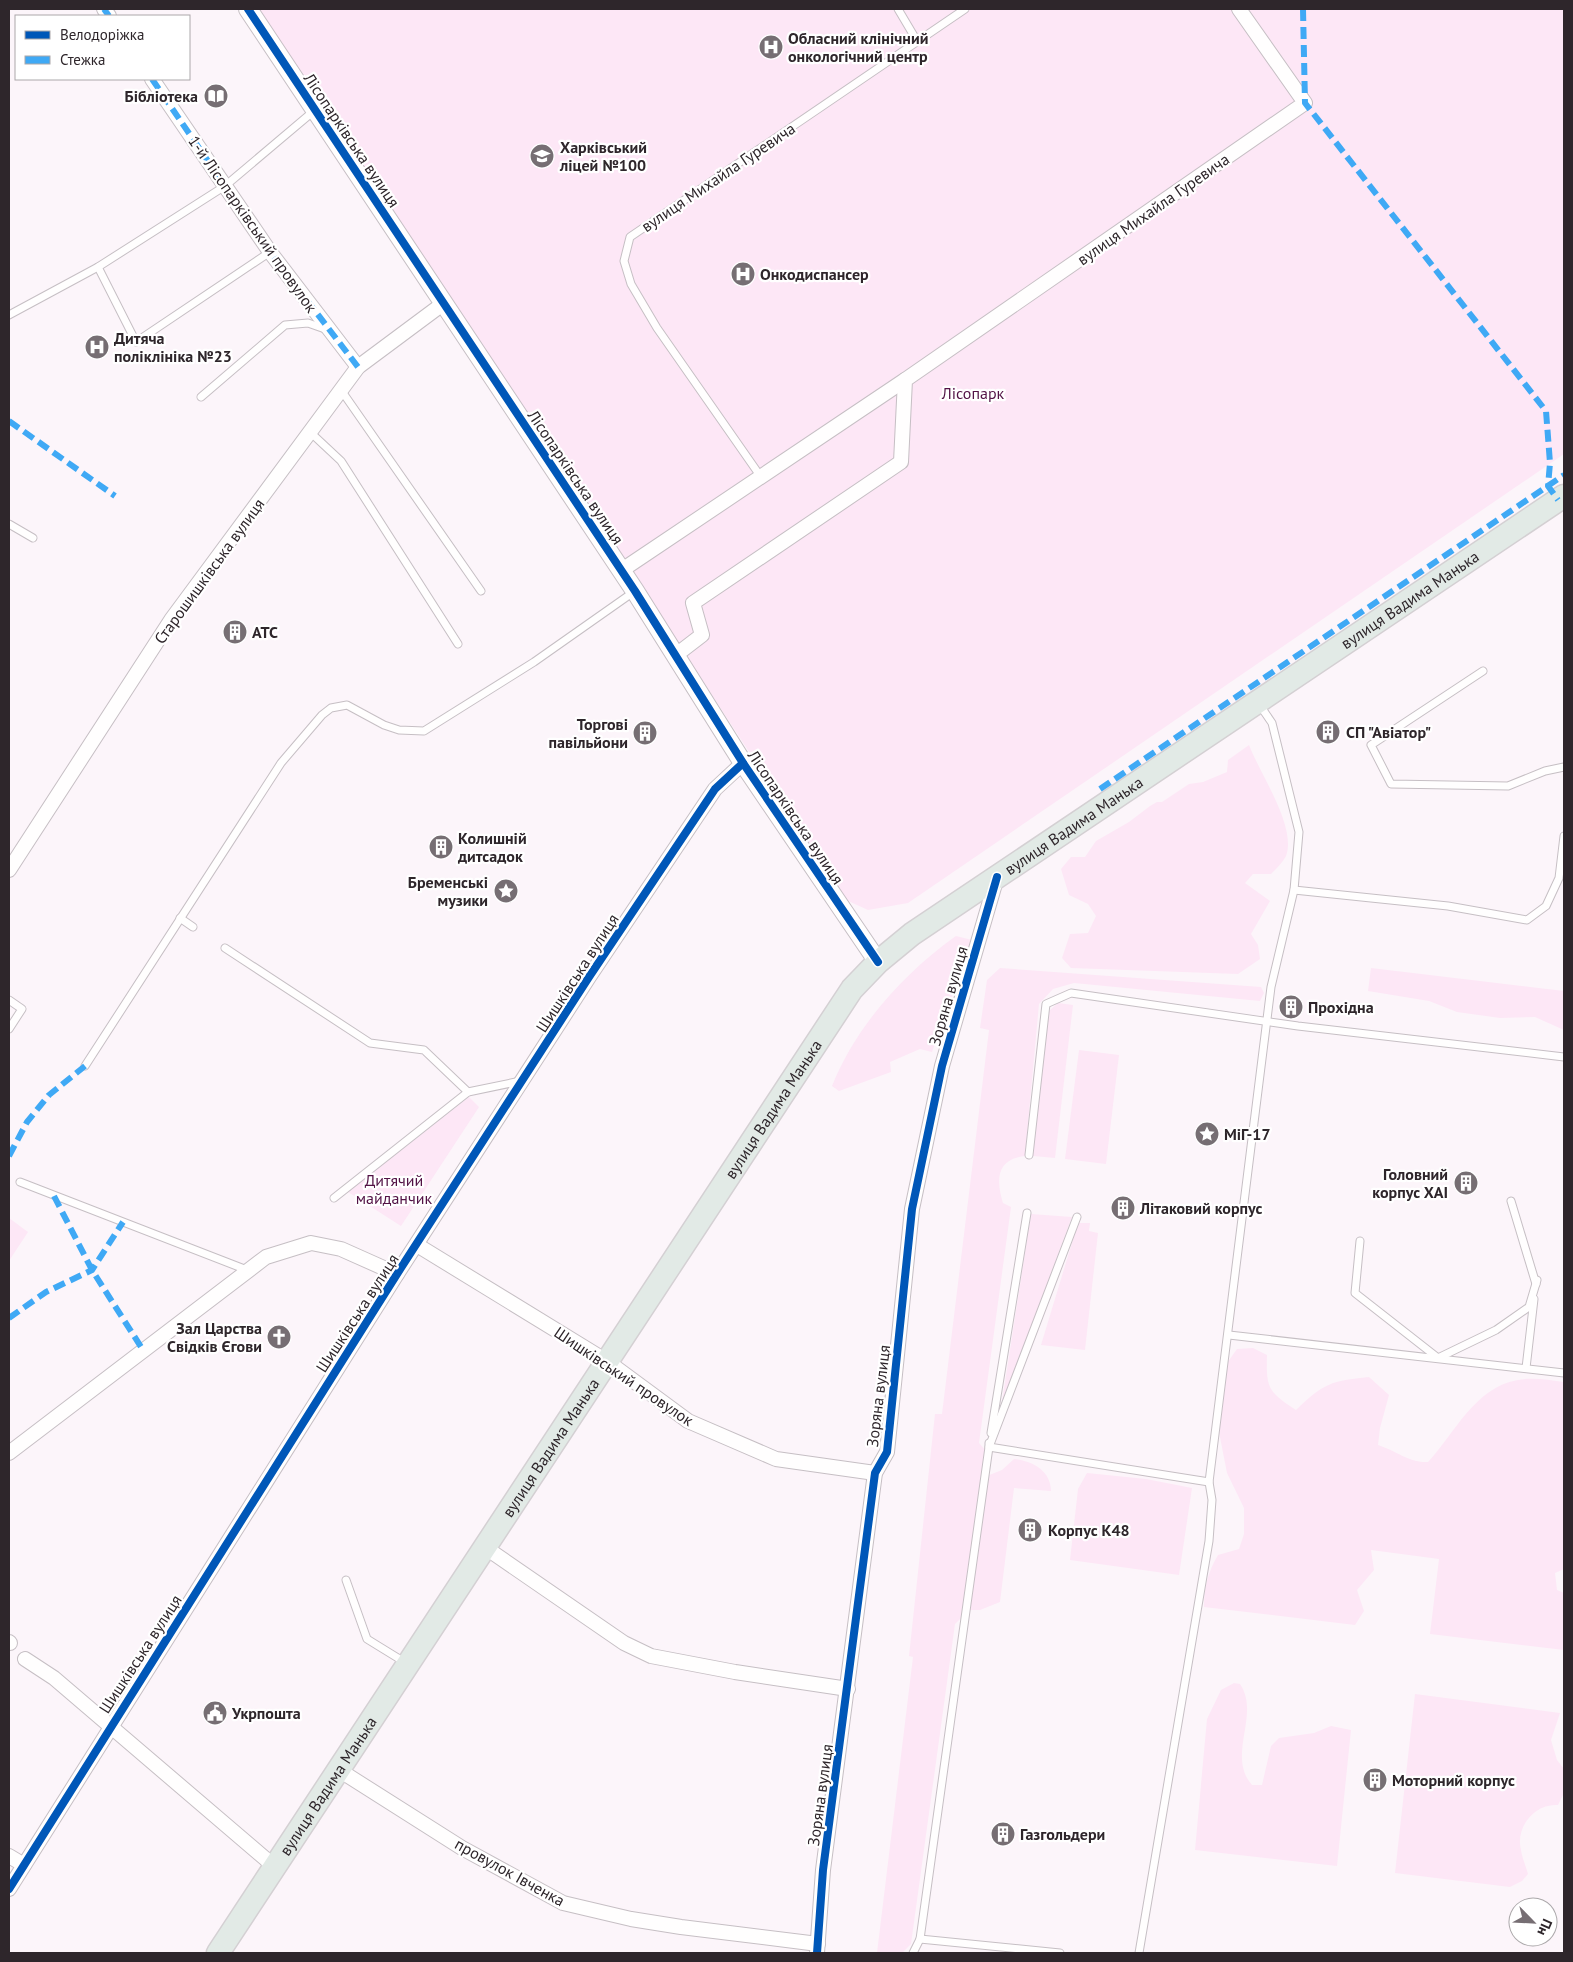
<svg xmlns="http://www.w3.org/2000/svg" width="1573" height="1962" font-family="'PT Sans',sans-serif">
<rect width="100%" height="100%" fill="#fcf5fa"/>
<g fill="#fde7f6">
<polygon points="255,9 1564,9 1564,454 908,903 868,910 846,900 640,585"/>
<path d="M1249 745C1260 774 1297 827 1286 856 1283 862 1276 869 1271 874H1253L1245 883 1270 901 1251 934 1258 945 1260 959 1238 974 1071 968 1062 958 1070 934 1088 933 1096 916 1088 904 1069 895 1061 869 1071 857H1085L1096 841 1129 822 1150 806 1157 802H1162L1189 784 1203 782 1227 772 1228 760Z"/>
<path d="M956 936 972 940 932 1052 920 1049 890 1062 891 1072 839 1091 832 1086C856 1026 904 973 956 936Z"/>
<path d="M1000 968 1261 987 1264 993 1260 1001 1074 983 1053 989 1039 1004 1025 1156C996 1159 996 1180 1003 1203L1011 1207 979 1443 986 1451 983 1463 987 1476 1002 1470 1014 1459C1033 1461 1051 1471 1051 1491L1014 1488 1000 1602 980 1610H969L955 1624 911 1944 902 1953H877L913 1657 909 1656 935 1414H942L989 1030 980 1028 987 980Z"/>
<polygon points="1371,968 1564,991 1564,1030 1535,1017 1500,1018 1457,1012 1429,1001 1368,991"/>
<polygon points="1058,1003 1073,1005 1055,1158 1033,1156 1048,1012"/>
<polygon points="1079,1050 1119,1055 1106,1164 1065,1159"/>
<polygon points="469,1097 479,1107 401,1226 348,1192"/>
<polygon points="1031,1214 1072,1217 1001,1408"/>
<polygon points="9,1218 28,1232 9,1261"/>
<polygon points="1078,1223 1090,1223 1089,1231 1098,1233 1085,1350 1041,1345"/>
<path d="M1253 1348 1267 1355C1266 1388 1268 1392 1296 1410 1324 1383 1331 1381 1369 1377L1389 1395 1380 1428 1378 1445C1397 1451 1409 1463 1428 1462 1455 1433 1475 1387 1518 1380 1533 1377 1549 1380 1564 1382V1569L1555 1573 1557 1590 1564 1593V1650L1430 1634 1439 1559 1371 1550 1374 1570 1357 1590 1364 1611 1355 1625 1204 1607C1204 1587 1208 1572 1218 1555L1239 1549 1244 1534V1508L1227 1473 1218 1427 1227 1363 1237 1349Z"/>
<polygon points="1087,1473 1146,1479 1192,1488 1179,1575 1070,1560 1078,1489"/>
<path d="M1234 1683 1240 1684C1261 1715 1226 1755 1252 1785H1262L1271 1746 1279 1738 1314 1733 1331 1726 1351 1730 1337 1866 1195 1850 1207 1719 1221 1690Z"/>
<path d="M1415 1694 1560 1713 1551 1740 1557 1760 1564 1769V1793L1558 1805C1535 1803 1515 1827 1521 1850 1522 1858 1526 1866 1528 1874L1522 1881 1510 1887 1395 1873Z"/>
</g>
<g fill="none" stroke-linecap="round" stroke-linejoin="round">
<defs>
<g id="service">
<polyline points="898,9 917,41"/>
<polyline points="98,267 136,342 270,252"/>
<polyline points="9,315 98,267 225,186 315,110"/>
<polyline points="341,390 481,591"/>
<polyline points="201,397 285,325 308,323 325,329"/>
<polyline points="310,432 341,461 458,644"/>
<polyline points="761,477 657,328 631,284 624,261 630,237 965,9"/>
<polyline points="9,524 33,538"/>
<polyline points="1483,671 1371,745 1391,784 1508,786 1545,771 1564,767"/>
<polyline points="1294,890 1448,906 1527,920 1546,906 1559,878 1564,836"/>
<polyline points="180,918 193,927"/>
<polyline points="225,948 370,1043 424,1050 468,1092"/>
<polyline points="9,1000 22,1009 9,1029"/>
<polyline points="85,1066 281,763 322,715 331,708 347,705 384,725 399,730 424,731 534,662 635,591"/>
<polyline points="1029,1155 1046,1004 1071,993 1298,1026 1564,1057"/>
<polyline points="20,1182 247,1270"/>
<polyline points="334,1198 468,1092 521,1081"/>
<polyline points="1511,1201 1536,1284"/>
<polyline points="1360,1241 1355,1293 1438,1358 1496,1330 1529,1307 1537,1280"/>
<polyline points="1229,1335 1564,1373"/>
<polyline points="1526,1368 1534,1299"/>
<polyline points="991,1433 1027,1213"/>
<polyline points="989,1443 989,1447 1209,1482"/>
<polyline points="346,1580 367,1639 406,1663"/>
<polyline points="920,1939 1060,1953"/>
<polyline points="913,1953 920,1939 989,1447 1077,1217"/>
<polyline points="1139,1953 1209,1541 1212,1500 1209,1482 1271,987 1294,890 1299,832 1272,723 1259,704"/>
</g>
<g id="minor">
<polyline points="104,9 109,16"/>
<polyline points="152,79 270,252 358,367"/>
<polyline points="622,570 905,380"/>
<polyline points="676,655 702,635 693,603 901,462 905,380 1305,103 1239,9"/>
<polyline points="9,870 171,620 358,367 444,303"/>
<polyline points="417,1245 608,1362 688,1421 776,1459 875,1473"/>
<polyline points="9,1453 266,1257 311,1243 341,1249 397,1274"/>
<polyline points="486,1548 624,1643 651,1656 735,1672 848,1689"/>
<polyline points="9,1642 10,1643"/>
<polyline points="25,1659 54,1678 275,1867"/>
<polyline points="339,1770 462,1848 563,1903 631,1919 681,1927 818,1944"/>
<polyline points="9,1856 24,1865"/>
<polyline points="9,1889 397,1274 589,977 715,789 743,763"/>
<polyline points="817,1953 823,1870 875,1473 887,1452 912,1209 942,1066 997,877"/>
</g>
<polyline id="tertiary" points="248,9 635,591 743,763 878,962"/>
<g id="primary">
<path id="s1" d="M218 1953 852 989 878 962 912 934 1564 496"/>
</g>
</defs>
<use href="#service" stroke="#c6bfc4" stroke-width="9"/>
<use href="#minor" stroke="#c6bfc4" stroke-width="16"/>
<use href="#tertiary" stroke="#c6bfc4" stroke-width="20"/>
<use href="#primary" stroke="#d4d0d3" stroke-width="25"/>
<use href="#service" stroke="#fffefe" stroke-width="7"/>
<use href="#minor" stroke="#fffefe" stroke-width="14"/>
<use href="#tertiary" stroke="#fffefe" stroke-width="18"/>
<use href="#primary" stroke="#e2eae6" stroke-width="22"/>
<g stroke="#3fa9f5" stroke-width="6" stroke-dasharray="12 6" stroke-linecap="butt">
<polyline points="104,9 109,16"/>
<polyline points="1303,9 1305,103 1546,411 1550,463 1548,486 1558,500"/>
<polyline points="152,79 270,252 358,367"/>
<polyline points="9,421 115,496"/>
<polyline points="1100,789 1564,475"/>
<polyline points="9,1156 27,1122 49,1095 85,1066"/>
<polyline points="54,1196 92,1270 143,1350"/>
<polyline points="9,1318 46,1292 92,1270 123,1222"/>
</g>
<defs>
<g id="cycleway">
<polyline points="248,9 635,591 743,763 878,962"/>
<polyline points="9,1889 397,1274 589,977 715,789 743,763"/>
<polyline points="817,1953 823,1870 875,1473 887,1452 912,1209 942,1066 997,877"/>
</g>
</defs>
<use href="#cycleway" stroke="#fff" stroke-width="11"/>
<use href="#cycleway" stroke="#0057b8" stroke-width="8"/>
</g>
<defs>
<symbol id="hospital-disc" viewBox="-11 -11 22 22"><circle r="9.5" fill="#766e73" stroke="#fff"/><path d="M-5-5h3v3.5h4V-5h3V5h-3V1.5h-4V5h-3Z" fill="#fff"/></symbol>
<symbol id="library-disc" viewBox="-11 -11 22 22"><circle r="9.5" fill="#766e73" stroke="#fff"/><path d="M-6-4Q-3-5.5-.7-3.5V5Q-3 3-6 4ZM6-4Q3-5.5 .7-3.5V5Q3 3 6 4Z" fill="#fff"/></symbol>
<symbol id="school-disc" viewBox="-11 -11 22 22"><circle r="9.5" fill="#766e73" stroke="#fff"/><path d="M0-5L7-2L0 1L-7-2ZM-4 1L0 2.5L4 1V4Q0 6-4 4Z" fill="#fff"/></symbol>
<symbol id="building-disc" viewBox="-11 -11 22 22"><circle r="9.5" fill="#766e73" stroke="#fff"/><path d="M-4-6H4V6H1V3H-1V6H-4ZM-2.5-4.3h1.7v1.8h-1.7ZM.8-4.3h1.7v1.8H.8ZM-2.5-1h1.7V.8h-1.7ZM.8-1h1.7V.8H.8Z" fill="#fff"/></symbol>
<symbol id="sight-disc" viewBox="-11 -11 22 22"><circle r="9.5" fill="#766e73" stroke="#fff"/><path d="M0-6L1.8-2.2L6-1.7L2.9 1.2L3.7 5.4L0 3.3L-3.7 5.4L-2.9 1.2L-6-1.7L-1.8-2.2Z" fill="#fff"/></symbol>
<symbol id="church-disc" viewBox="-11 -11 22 22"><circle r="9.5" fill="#766e73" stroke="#fff"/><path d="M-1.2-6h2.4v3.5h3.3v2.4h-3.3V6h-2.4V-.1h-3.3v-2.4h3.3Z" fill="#fff"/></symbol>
<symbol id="civic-disc" viewBox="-11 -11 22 22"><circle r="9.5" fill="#766e73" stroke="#fff"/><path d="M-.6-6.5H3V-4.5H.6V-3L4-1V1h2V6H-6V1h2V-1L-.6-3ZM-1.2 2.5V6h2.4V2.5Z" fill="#fff"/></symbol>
</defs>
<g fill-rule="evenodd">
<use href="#hospital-disc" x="757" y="33" width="28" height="28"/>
<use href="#library-disc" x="202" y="82" width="28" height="28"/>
<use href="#school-disc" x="528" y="142" width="28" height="28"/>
<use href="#hospital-disc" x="729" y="260" width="28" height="28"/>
<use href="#hospital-disc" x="83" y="333" width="28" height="28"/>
<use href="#building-disc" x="221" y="618" width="28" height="28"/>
<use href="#building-disc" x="1314" y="718" width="28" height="28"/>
<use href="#building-disc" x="631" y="719" width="28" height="28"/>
<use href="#building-disc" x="427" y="833" width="28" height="28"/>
<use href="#sight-disc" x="492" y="877" width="28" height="28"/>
<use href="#building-disc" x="1277" y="993" width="28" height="28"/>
<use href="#sight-disc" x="1193" y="1120" width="28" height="28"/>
<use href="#building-disc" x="1452" y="1169" width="28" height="28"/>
<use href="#building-disc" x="1109" y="1194" width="28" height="28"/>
<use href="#church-disc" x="265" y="1323" width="28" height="28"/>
<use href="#building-disc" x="1016" y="1516" width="28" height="28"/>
<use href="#civic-disc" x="201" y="1699" width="28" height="28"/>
<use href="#building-disc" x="1361" y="1766" width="28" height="28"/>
<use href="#building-disc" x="989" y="1820" width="28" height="28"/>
</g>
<g text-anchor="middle" stroke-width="4.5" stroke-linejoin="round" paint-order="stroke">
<g font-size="16" font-weight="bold" fill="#2e262b" stroke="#fff" text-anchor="start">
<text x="788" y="44">Обласний клінічний<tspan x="788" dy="18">онкологічний центр</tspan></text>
<text x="198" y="102" text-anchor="end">Бібліотека</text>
<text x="560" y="153">Харківський<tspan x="560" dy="18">ліцей №100</tspan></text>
<text x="760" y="280">Онкодиспансер</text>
<text x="114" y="344">Дитяча<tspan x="114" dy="18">поліклініка №23</tspan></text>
<text x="252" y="638">АТС</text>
<text x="628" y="730" text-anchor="end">Торгові<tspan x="628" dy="18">павільйони</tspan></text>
<text x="1346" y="738">СП "Авіатор"</text>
<text x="458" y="844">Колишній<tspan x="458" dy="18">дитсадок</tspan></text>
<text x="488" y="888" text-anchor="end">Бременські<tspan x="488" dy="18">музики</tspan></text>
<text x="1308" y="1013">Прохідна</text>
<text x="1224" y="1140">МіГ-17</text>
<text x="1448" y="1180" text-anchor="end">Головний<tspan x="1448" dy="18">корпус ХАІ</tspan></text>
<text x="1140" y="1214">Літаковий корпус</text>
<text x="262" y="1334" text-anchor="end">Зал Царства<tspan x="262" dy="18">Свідків Єгови</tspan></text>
<text x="1048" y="1536">Корпус К48</text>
<text x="232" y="1719">Укрпошта</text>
<text x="1392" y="1786">Моторний корпус</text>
<text x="1020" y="1840">Газгольдери</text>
</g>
<g font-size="16" fill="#2e262b" stroke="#fff">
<text transform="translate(352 140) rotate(56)" y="6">Лісопарківська вулиця</text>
<text transform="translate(718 177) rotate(-34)" y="6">вулиця Михайла Гуревича</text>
<text transform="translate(1153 209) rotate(-35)" y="6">вулиця Михайла Гуревича</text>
<text transform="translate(253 224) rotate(55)" y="6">1-й Лісопарківський провулок</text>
<text transform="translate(576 477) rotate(56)" y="6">Лісопарківська вулиця</text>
<text transform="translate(209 571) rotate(-54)" y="6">Старошишківська вулиця</text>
<text dy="6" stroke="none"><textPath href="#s1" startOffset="1835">вулиця Вадима Манька</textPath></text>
<text transform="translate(796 817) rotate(56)" y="6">Лісопарківська вулиця</text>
<text dy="6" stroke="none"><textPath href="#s1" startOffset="1430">вулиця Вадима Манька</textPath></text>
<text transform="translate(577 973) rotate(-57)" y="6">Шишківська вулиця</text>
<text transform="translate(948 996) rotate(-74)" y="6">Зоряна вулиця</text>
<text dy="6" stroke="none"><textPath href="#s1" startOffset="1010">вулиця Вадима Манька</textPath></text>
<text transform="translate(357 1313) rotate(-57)" y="6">Шишківська вулиця</text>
<text transform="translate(624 1376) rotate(34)" y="6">Шишківський провулок</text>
<text transform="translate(878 1396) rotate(-83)" y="6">Зоряна вулиця</text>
<text dy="6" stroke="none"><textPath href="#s1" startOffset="605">вулиця Вадима Манька</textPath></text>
<text transform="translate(140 1654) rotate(-57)" y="6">Шишківська вулиця</text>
<text dy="6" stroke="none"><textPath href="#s1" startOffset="200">вулиця Вадима Манька</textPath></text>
<text transform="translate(820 1795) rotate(-82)" y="6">Зоряна вулиця</text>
<text transform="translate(510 1872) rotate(29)" y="6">провулок Івченка</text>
</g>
<g font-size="16" fill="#521245" stroke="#fff">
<text x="973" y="399">Лісопарк</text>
<text x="394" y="1186">Дитячий<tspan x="394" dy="18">майданчик</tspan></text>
</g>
</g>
<rect width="1573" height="1962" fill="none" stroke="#2e262b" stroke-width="20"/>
<rect x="15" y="15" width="175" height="65" fill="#ffffff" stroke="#aba8aa"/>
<rect x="25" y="31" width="25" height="8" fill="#0057b8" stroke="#aba8aa"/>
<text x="60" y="40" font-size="15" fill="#2e262b">Велодоріжка</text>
<rect x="25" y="56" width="25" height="8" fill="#3fa9f5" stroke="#aba8aa"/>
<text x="60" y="65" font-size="15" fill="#2e262b">Стежка</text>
<g transform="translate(1533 1922) rotate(114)"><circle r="24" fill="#ffffff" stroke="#aba8aa"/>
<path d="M0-4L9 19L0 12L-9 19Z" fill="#766e73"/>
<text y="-8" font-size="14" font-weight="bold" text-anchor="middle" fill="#2e262b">Пн</text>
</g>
</svg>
